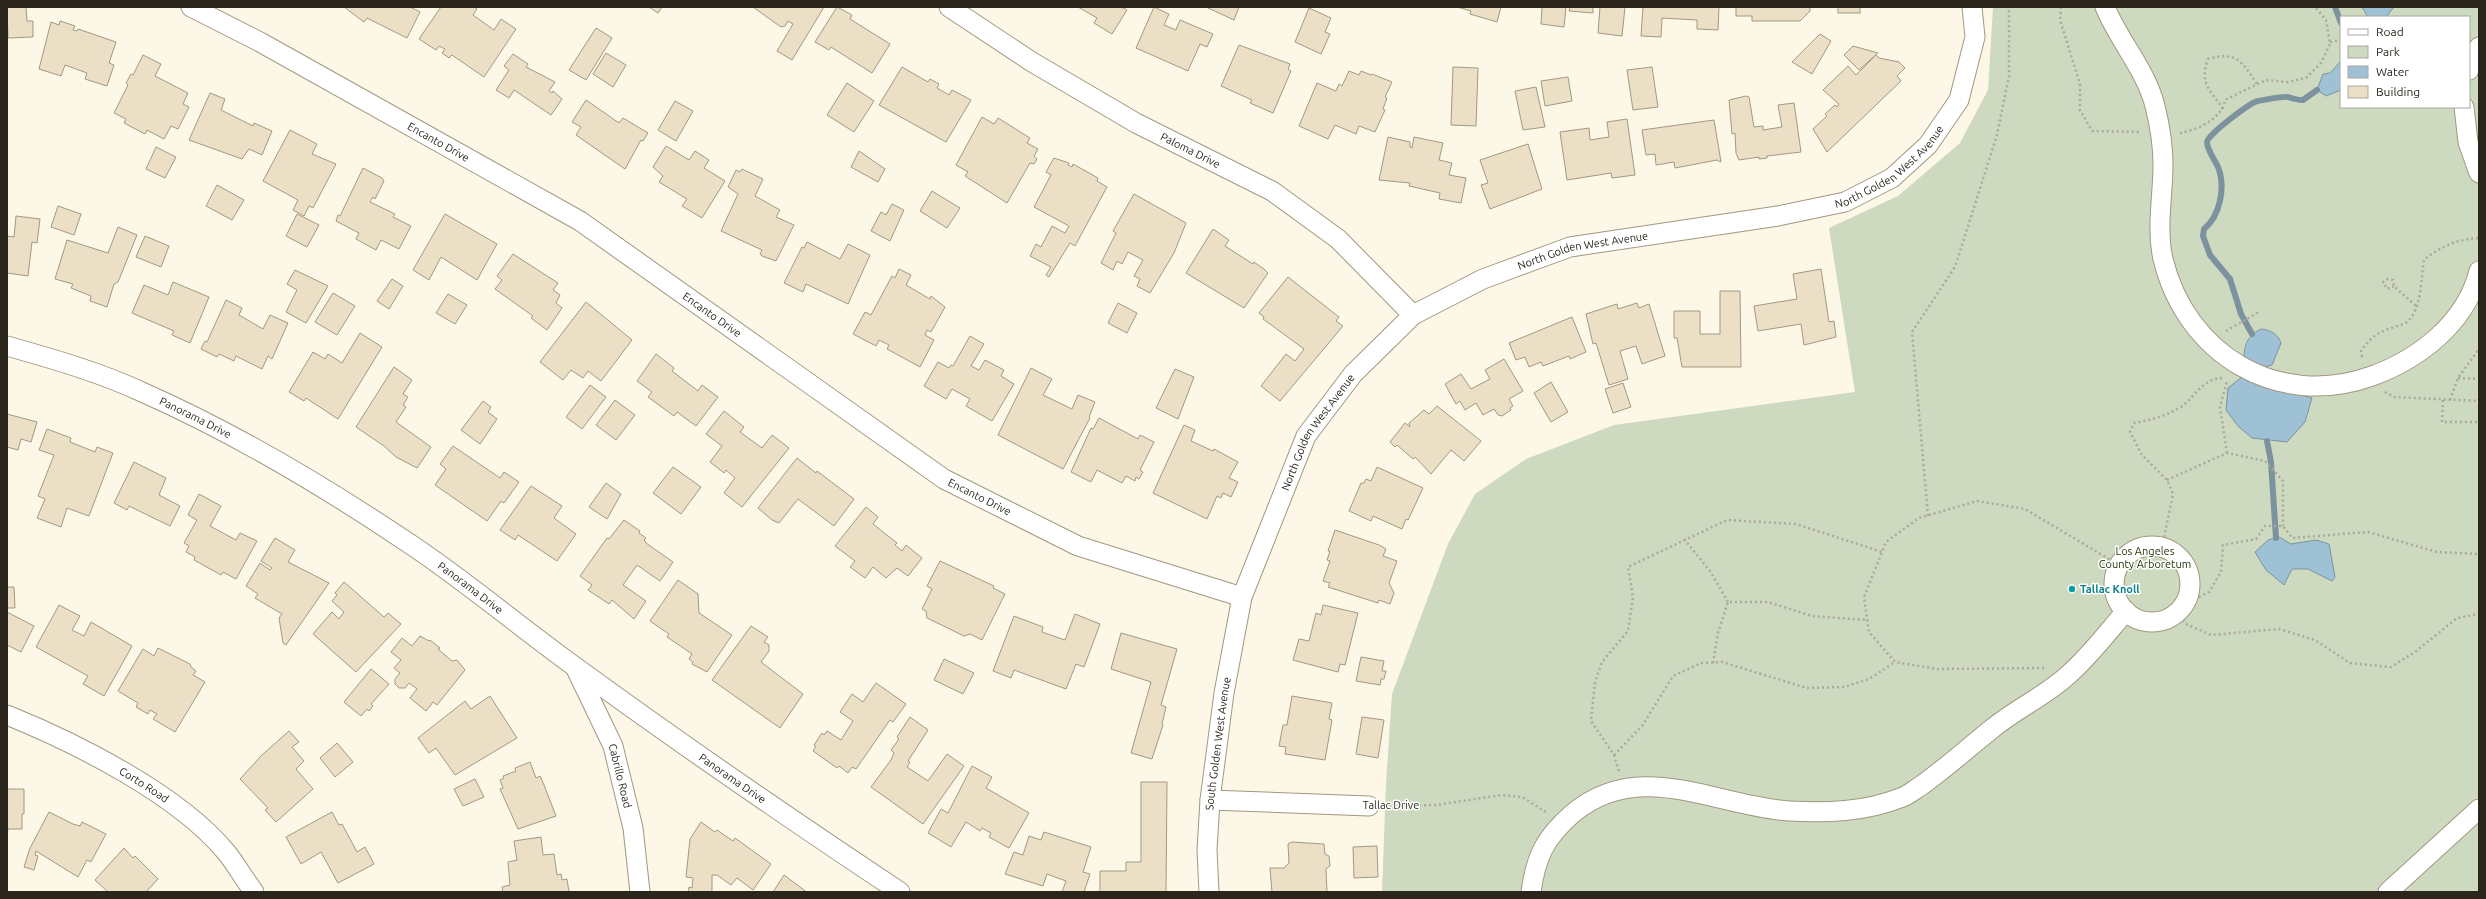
<svg xmlns="http://www.w3.org/2000/svg" width="2486" height="899" font-family="Ubuntu,sans-serif">
<rect width="100%" height="100%" fill="#fdf7e7"/>
<path fill="#cddabf" fill-rule="evenodd" d="M1993 7H2479V892H1382L1386 784 1392 694 1448 544 1475 494 1526 459 1614 425 1855 392 1829 228 1898 196 1960 143 1988 90ZM2341 17H2469V107H2341Z"/>
<g fill="#9fc1d6" stroke="#7c929e">
<polygon points="2362,7 2394,7 2386,17 2368,17"/>
<polygon points="2341,61 2341,90 2326,96 2317,90 2323,74 2330,73"/>
<path d="M2261 329C2270 330 2278 334 2281 343L2272 365 2263 367 2244 360C2244 345 2247 336 2261 329Z"/>
<polygon points="2242,377 2312,398 2305,422 2287,442 2252,438 2238,426 2226,410 2228,388"/>
<polygon points="2279,537 2291,544 2316,540 2329,544 2335,577 2332,581 2308,569 2292,569 2284,585 2266,570 2255,552 2268,540"/>
</g>
<g fill="none" stroke-linecap="round" stroke-linejoin="round">
<g stroke="#7c929e" stroke-width="6">
<polyline points="2335,7 2341,23"/>
<path d="M2252 334 2241 314 2230 279 2210 255 2203 236 2204 229C2220 216 2226 187 2218 167 2215 160 2207 150 2207 142 2207 135 2251 102 2258 101 2264 100 2283 96 2288 97 2294 99 2297 100 2303 100L2317 90"/>
<polyline points="2267,441 2271,462 2276,538"/>
</g>
</g>
<g fill="#ebe0c6" stroke="#a39980">
<polygon points="7,7 26,7 27,21 33,21 33,37 8,38"/>
<polygon points="344,7 410,7 420,12 407,38 367,18 364,22"/>
<polygon points="441,7 474,7 477,9 473,15 494,30 501,19 516,29 484,77 452,55 449,58 442,53 445,49 439,46 436,50 419,39"/>
<polygon points="649,7 662,7 658,13"/>
<polygon points="753,7 824,7 792,60 777,51 793,24 788,21 785,26 781,27"/>
<polygon points="837,7 852,15 850,19 890,44 872,73 831,47 829,50 815,42"/>
<polygon points="1078,7 1121,7 1127,10 1112,34 1094,23 1097,18"/>
<polygon points="1154,7 1169,14 1164,25 1176,30 1180,20 1213,34 1207,47 1200,44 1188,71 1136,48"/>
<polygon points="1206,7 1239,7 1234,20"/>
<polygon points="1457,7 1501,7 1497,22 1470,14 1471,11"/>
<polygon points="1542,7 1566,7 1564,27 1541,24"/>
<polygon points="1570,7 1593,7 1593,13 1569,11"/>
<polygon points="1600,7 1625,7 1622,36 1598,33"/>
<polygon points="1643,7 1719,7 1718,30 1697,29 1697,20 1662,18 1661,37 1641,36"/>
<polygon points="1736,7 1810,7 1810,11 1800,21 1752,21 1752,16 1736,16"/>
<rect x="1838" y="7" width="22" height="6"/>
<polygon points="1309,8 1331,18 1325,32 1330,34 1321,54 1295,42"/>
<polygon points="60,21 75,26 73,30 77,31 78,29 116,42 109,63 114,65 107,86 85,79 87,73 65,65 61,76 39,69 51,22 59,25"/>
<polygon points="596,28 612,38 586,80 569,70"/>
<polygon points="1820,34 1831,41 1812,74 1792,62"/>
<polygon points="1239,45 1290,64 1288,69 1291,71 1273,113 1250,103 1252,100 1221,86"/>
<polygon points="1853,46 1878,53 1859,70 1844,55"/>
<polygon points="606,53 626,65 613,87 593,74"/>
<polygon points="513,54 528,64 526,67 555,82 549,91 552,93 553,91 562,99 551,115 514,90 509,98 496,90 509,70 504,66"/>
<polygon points="143,55 161,64 155,76 188,93 183,104 189,107 178,129 171,126 164,139 147,130 145,134 124,123 126,119 114,113 128,85 126,83 131,74 133,75"/>
<polygon points="1876,55 1879,58 1899,62 1905,68 1897,76 1901,81 1827,152 1813,129 1827,116 1825,114 1835,105 1837,107 1839,104 1823,90 1848,66 1856,75"/>
<polygon points="902,67 928,82 930,79 939,84 937,88 949,95 952,90 971,100 946,142 879,105"/>
<polygon points="1453,67 1478,68 1476,126 1451,125"/>
<polygon points="1652,67 1658,107 1633,110 1627,70"/>
<polygon points="1349,71 1359,75 1361,71 1371,75 1372,74 1392,82 1385,97 1387,98 1383,109 1385,110 1375,132 1359,126 1356,134 1335,125 1328,139 1299,126 1317,83 1336,91 1339,84 1342,86"/>
<polygon points="1568,77 1572,101 1545,106 1541,81"/>
<polygon points="847,83 874,101 854,132 827,115"/>
<polygon points="1536,87 1545,127 1523,130 1515,91"/>
<polygon points="210,93 225,99 221,110 253,126 254,123 272,131 262,155 249,149 242,159 189,140"/>
<polygon points="1746,96 1749,97 1754,127 1763,126 1763,130 1782,127 1778,105 1794,103 1801,152 1767,156 1767,158 1759,159 1759,157 1739,160 1736,153 1735,133 1732,134 1729,100"/>
<polygon points="586,100 619,123 623,118 648,133 643,141 641,140 625,169 576,135 581,127 572,122"/>
<polygon points="675,101 693,111 676,141 658,130"/>
<polygon points="982,117 994,124 998,118 1030,138 1027,143 1038,149 1034,156 1037,159 1034,164 1030,163 1007,203 965,176 968,172 956,165"/>
<polygon points="1627,119 1635,175 1612,178 1611,173 1567,180 1560,132 1589,128 1590,140 1609,137 1607,122"/>
<polygon points="1714,120 1721,162 1717,160 1675,168 1674,162 1656,165 1655,154 1646,155 1642,130"/>
<polygon points="290,130 317,144 312,154 336,164 313,208 309,206 304,216 293,210 298,200 263,181"/>
<polygon points="1388,137 1410,142 1410,147 1412,148 1414,137 1443,143 1439,160 1452,163 1449,175 1466,178 1461,203 1439,199 1440,193 1409,186 1410,183 1379,180"/>
<polygon points="1528,144 1542,189 1490,209 1481,185 1488,183 1480,160"/>
<polygon points="666,146 689,160 695,151 709,160 704,168 725,181 702,218 682,206 687,199 659,182 663,176 653,167"/>
<polygon points="156,147 176,157 165,178 146,169"/>
<polygon points="859,151 885,169 878,182 851,167"/>
<polygon points="1054,158 1069,163 1068,165 1072,167 1073,164 1098,178 1097,181 1107,187 1075,246 1070,243 1049,277 1046,275 1051,267 1030,256 1036,244 1041,247 1052,226 1065,233 1069,226 1034,207 1051,175 1046,172"/>
<polygon points="363,168 382,178 384,181 375,199 373,197 370,202 395,214 393,217 411,226 399,249 381,240 376,250 356,239 359,233 336,221 338,215 340,216"/>
<polygon points="742,169 763,179 755,196 780,210 776,217 794,225 776,261 762,256 760,254 762,250 721,231 738,194 728,187 736,170 740,172"/>
<polygon points="217,185 244,200 232,220 206,206"/>
<polygon points="932,191 960,208 947,228 920,211"/>
<polygon points="1134,194 1186,223 1174,253 1150,293 1137,286 1140,279 1134,276 1143,260 1128,252 1122,264 1117,261 1113,270 1101,263 1116,233 1113,231"/>
<polygon points="892,204 904,210 890,241 871,231 881,212 886,215"/>
<polygon points="58,206 81,214 74,235 51,227"/>
<polygon points="297,214 319,225 307,247 286,236"/>
<polygon points="445,214 497,244 477,280 441,257 429,280 413,270"/>
<polygon points="16,216 40,219 37,243 32,242 28,276 7,273 7,236 14,237"/>
<polygon points="118,227 137,235 118,282 114,284 107,307 90,301 91,296 71,288 73,284 55,279 67,240 108,253"/>
<polygon points="1213,229 1229,240 1225,246 1253,264 1254,262 1264,269 1268,273 1244,308 1186,273"/>
<polygon points="145,236 169,246 161,267 136,257"/>
<polygon points="807,242 840,259 848,244 870,255 848,304 806,284 803,292 784,283 802,247 804,248"/>
<polygon points="513,254 558,283 553,290 560,295 556,303 562,308 547,330 531,318 533,316 495,289 502,280 497,276"/>
<polygon points="899,269 911,275 906,285 930,299 931,296 945,307 931,332 927,330 925,335 934,340 920,367 887,349 889,345 879,340 876,346 853,334 865,312 871,315 892,276 895,278"/>
<polygon points="1821,269 1829,322 1834,321 1836,337 1804,345 1801,324 1758,331 1754,306 1797,299 1793,274"/>
<polygon points="295,270 328,286 306,323 286,312 297,290 287,284"/>
<polygon points="1288,277 1339,317 1336,321 1343,326 1280,401 1261,386 1286,354 1295,361 1304,349 1263,319 1264,317 1259,313"/>
<polygon points="392,279 403,286 389,309 377,301"/>
<polygon points="173,282 209,297 190,343 172,335 174,331 132,313 144,285 168,295"/>
<polygon points="1720,291 1740,291 1741,367 1682,367 1677,338 1674,338 1674,311 1700,311 1700,334 1720,334"/>
<polygon points="333,293 355,306 337,335 315,322"/>
<polygon points="448,294 467,305 455,324 436,313"/>
<polygon points="226,300 242,308 239,315 263,329 270,315 288,323 272,359 268,356 262,369 236,356 234,361 219,354 217,357 201,349 205,341 207,342"/>
<polygon points="586,302 632,340 601,381 588,371 583,378 571,370 563,380 540,362"/>
<polygon points="1118,303 1137,313 1127,333 1108,323"/>
<polygon points="1637,303 1639,308 1649,304 1665,356 1642,364 1636,346 1620,351 1628,379 1609,385 1596,343 1593,344 1586,314 1617,304 1618,309"/>
<polygon points="1572,317 1586,352 1570,359 1569,356 1543,366 1541,362 1529,367 1525,357 1516,360 1509,343"/>
<polygon points="360,333 382,347 338,419 306,398 304,401 289,392 313,352 325,359 328,354 342,363"/>
<polygon points="970,336 984,344 971,366 979,370 985,360 1004,370 1001,376 1014,384 992,421 966,406 970,399 952,389 946,399 924,386 938,362 949,368 951,365 953,366"/>
<polygon points="656,354 674,368 672,371 698,391 702,385 718,397 696,426 677,412 674,416 648,397 652,392 637,381"/>
<polygon points="1504,359 1523,391 1509,399 1513,406 1510,408 1511,410 1502,416 1498,415 1494,409 1483,415 1476,403 1465,410 1460,401 1456,404 1445,384 1461,374 1471,389 1490,379 1485,370"/>
<polygon points="394,367 412,380 403,394 408,397 403,405 406,407 396,422 431,447 417,468 396,457 384,446 356,427"/>
<polygon points="1031,368 1052,379 1043,395 1072,409 1078,395 1095,402 1089,417 1090,418 1063,469 998,435"/>
<polygon points="1175,369 1194,377 1178,419 1156,408"/>
<polygon points="1551,382 1568,412 1551,422 1534,393"/>
<polygon points="1623,383 1631,407 1613,413 1605,389"/>
<polygon points="590,385 606,397 582,429 566,417"/>
<polygon points="615,400 635,415 616,440 596,425"/>
<polygon points="483,401 491,407 488,412 497,419 480,444 461,430"/>
<polygon points="1437,406 1481,441 1464,461 1451,450 1431,474 1415,457 1413,459 1397,445 1395,447 1390,442 1405,423 1410,427 1409,423 1424,410 1429,414"/>
<polygon points="724,411 744,427 740,432 762,448 772,435 789,448 742,507 724,493 735,478 726,470 724,473 710,462 722,446 706,434"/>
<polygon points="7,414 37,422 31,442 21,439 18,450 7,447"/>
<polygon points="1099,418 1138,439 1140,435 1154,442 1140,470 1143,472 1139,479 1136,477 1135,481 1126,476 1122,483 1097,470 1091,482 1071,472 1091,428 1093,429"/>
<polygon points="1184,425 1195,430 1191,441 1213,451 1214,449 1238,462 1229,478 1238,482 1231,497 1223,493 1221,498 1217,496 1207,519 1153,493"/>
<polygon points="47,429 71,438 70,442 95,452 97,447 113,453 89,516 67,508 61,527 37,518 45,499 38,496 54,455 39,450"/>
<polygon points="453,446 500,478 504,472 519,482 504,503 501,501 487,521 435,485 446,469 440,464"/>
<polygon points="797,458 816,473 817,471 854,499 834,526 798,499 779,523 772,520 758,508"/>
<polygon points="134,462 166,478 159,495 180,506 170,526 129,506 127,510 114,503"/>
<polygon points="673,467 701,487 681,514 653,493"/>
<polygon points="1377,467 1423,488 1408,520 1406,519 1402,529 1373,516 1371,521 1349,511 1361,483 1364,483 1366,479 1371,481"/>
<polygon points="606,483 621,494 607,519 589,507"/>
<polygon points="531,486 562,506 554,518 576,534 557,561 518,535 515,540 500,530"/>
<polygon points="199,494 221,506 210,526 236,540 240,533 257,541 236,579 223,572 221,575 194,560 195,557 186,552 189,546 184,543 197,520 188,515"/>
<polygon points="866,507 878,517 873,524 897,543 895,545 902,551 906,545 922,558 908,576 897,568 886,578 873,567 865,578 850,567 855,561 835,546"/>
<polygon points="624,520 640,531 639,533 646,538 644,540 646,543 673,562 660,581 637,565 623,585 646,601 634,619 612,600 609,604 588,590 592,585 580,576 607,538 609,539"/>
<polygon points="1335,530 1379,545 1386,549 1383,556 1397,561 1389,583 1394,593 1390,604 1379,600 1378,603 1328,587 1330,583 1323,581 1330,561 1327,560 1330,551 1328,551"/>
<polygon points="275,538 295,550 288,562 329,583 286,645 283,643 279,618 282,614 255,598 258,594 246,586 260,563 270,570 272,568 261,561"/>
<polygon points="940,561 994,586 993,588 1005,594 982,640 970,634 964,636 927,618 926,611 922,609 932,589 927,586"/>
<polygon points="678,580 698,594 699,613 732,635 707,672 692,664 693,662 689,659 692,654 667,637 669,634 650,621"/>
<polygon points="344,582 384,617 388,613 401,624 356,672 313,634 332,612 339,619 344,612 332,601 337,595 335,593"/>
<polygon points="7,587 14,587 15,608 7,608"/>
<polygon points="59,605 80,616 72,630 84,636 91,622 132,646 104,696 83,684 88,676 36,647"/>
<polygon points="1323,605 1358,613 1345,665 1340,664 1338,672 1293,660 1299,639 1309,641 1316,613 1321,615"/>
<polygon points="7,612 34,626 21,652 7,645"/>
<polygon points="1075,614 1100,624 1084,667 1076,664 1066,689 1014,670 1011,678 993,671 1014,616 1043,627 1042,632 1065,640"/>
<polygon points="751,626 768,637 764,642 769,645 769,651 761,662 803,694 780,728 712,680"/>
<polygon points="1121,633 1177,649 1161,705 1166,707 1162,724 1163,725 1152,759 1131,753 1151,682 1111,669"/>
<polygon points="420,636 429,641 430,640 440,648 438,649 452,661 457,660 465,670 437,705 433,702 426,711 410,698 417,689 409,683 405,688 399,688 395,684 395,679 400,673 394,668 401,660 391,652 402,638 412,646"/>
<polygon points="158,648 190,664 191,667 196,671 193,675 205,682 175,732 153,719 157,714 150,710 148,714 136,707 138,703 118,691 143,649 154,656"/>
<polygon points="1361,657 1384,661 1382,671 1386,671 1384,679 1381,679 1380,685 1356,681"/>
<polygon points="944,659 974,673 963,694 934,680"/>
<polygon points="371,669 389,684 371,704 373,706 369,711 367,709 361,716 344,702"/>
<polygon points="876,683 906,704 893,722 890,720 856,769 852,767 848,773 839,766 837,768 813,751 816,746 814,745 822,733 824,735 827,731 841,740 853,721 840,712 852,694 863,702"/>
<polygon points="490,696 517,738 455,775 436,748 429,753 418,738 465,701 471,709"/>
<polygon points="1292,696 1332,703 1329,719 1332,720 1325,760 1285,754 1286,747 1279,746 1283,725 1287,725"/>
<polygon points="910,717 928,730 908,761 910,762 907,767 928,781 947,754 964,766 923,824 871,787 891,760 894,753 891,750 899,739 897,737"/>
<polygon points="1362,717 1384,720 1378,758 1356,754"/>
<polygon points="289,731 299,742 292,747 304,761 296,769 313,789 276,822 265,810 268,808 240,779 262,755"/>
<polygon points="337,743 353,762 335,777 320,758"/>
<polygon points="530,762 536,778 540,776 544,785 556,816 518,829 500,789 503,788 500,780 504,778 503,776 516,771 515,768"/>
<polygon points="972,766 992,777 986,788 1029,813 1009,848 989,837 991,833 982,828 980,831 966,822 951,847 928,833 941,809 948,813"/>
<polygon points="475,779 484,797 463,806 454,789"/>
<polygon points="1141,782 1167,782 1166,892 1100,892 1100,871 1126,871 1126,862 1141,862"/>
<polygon points="7,789 24,789 24,814 22,814 22,829 8,829 7,835"/>
<polygon points="49,812 73,824 80,826 82,822 106,834 91,862 87,860 78,877 36,851 35,855 38,856 34,870 24,867 30,848"/>
<polygon points="332,812 339,825 342,824 357,852 365,847 374,864 338,883 321,852 301,864 286,837"/>
<polygon points="701,822 715,832 717,830 733,841 735,838 771,864 753,890 737,878 731,885 717,875 712,875 712,892 688,892 689,887 692,888 693,878 686,877 690,839"/>
<polygon points="1044,832 1091,847 1083,872 1090,874 1084,892 1062,892 1066,881 1047,874 1043,886 1005,874 1014,852 1023,855 1029,836 1041,840"/>
<polygon points="541,837 543,855 554,854 557,875 561,874 562,880 567,879 569,892 503,892 502,887 510,885 508,862 517,860 514,841"/>
<polygon points="1292,842 1324,844 1325,854 1329,856 1330,866 1326,869 1327,892 1272,892 1270,868 1284,868 1289,863 1288,844"/>
<polygon points="1377,846 1378,877 1354,878 1353,847"/>
<polygon points="124,848 133,858 135,856 158,879 146,892 108,892 95,880"/>
<polygon points="784,875 804,890 806,892 773,892"/>
</g>
<g fill="none" stroke-linecap="round" stroke-linejoin="round">
<defs>
<g id="street">
<path id="s1" d="M191 7 260 42 580 221 944 479 1078 546 1242 597"/>
<path id="s2" d="M949 7 1032 62 1136 123 1272 191 1338 239 1413 315"/>
<path d="M2105 7C2119 41 2146 70 2155 106 2160 126 2163 145 2163 165 2163 196 2156 228 2163 259 2186 354 2277 410 2372 376 2419 359 2466 323 2479 271"/>
<polyline points="2469,70 2472,58 2479,47"/>
<polyline points="2464,107 2468,142 2479,173"/>
<path id="s3" d="M7 346C53 359 99 372 142 392 237 434 327 488 413 546 468 583 520 627 574 666 681 744 790 819 900 892"/>
<circle cx="2152" cy="584" r="38"/>
<path id="s4" d="M576 669 613 746 633 828 640 892"/>
<path id="s5" d="M7 715C76 743 178 794 226 852 236 864 244 879 254 892"/>
<polyline points="1210,800 1369,806"/>
<path id="s6" d="M1209 892 1207 850 1210 800 1224 693 1242 597 1306 436 1353 374 1413 315 1483 279 1570 247 1778 216 1845 202 1892 178 1928 145 1959 100 1975 37 1972 7"/>
<path d="M1531 892C1536 856 1545 838 1572 814 1639 757 1715 806 1789 811 1826 813 1865 812 1900 798 1908 796 1915 789 1922 785 1947 767 1969 747 1993 728 2016 709 2045 696 2067 676 2089 657 2107 633 2126 611"/>
<polyline points="2388,892 2479,809"/>
</g>
</defs>
<use href="#street" stroke="#a29880" stroke-width="21"/>
<g stroke="#ada89a" stroke-width="2.5" stroke-dasharray="2 3" stroke-linecap="butt">
<polyline points="2061,7 2060,20 2080,84 2080,110 2092,131 2141,132"/>
<polyline points="2330,42 2341,40"/>
<path d="M2223 109C2210 89 2199 84 2208 59 2236 51 2242 61 2257 84"/>
<path d="M2180 133C2197 130 2222 119 2225 100L2266 80 2287 82 2306 78 2321 63 2330 44 2326 20 2315 7"/>
<polyline points="2394,286 2387,289 2383,282 2387,279 2393,280 2394,286 2416,306"/>
<polyline points="2226,331 2259,312"/>
<path d="M2362 357 2361 351C2370 337 2380 331 2395 327 2399 325 2404 325 2407 322 2422 309 2421 278 2424 260 2441 246 2458 239 2479 238"/>
<polyline points="2458,378 2479,379"/>
<polyline points="2385,392 2394,397 2479,401"/>
<polyline points="2443,400 2442,422 2479,422"/>
<polyline points="2450,400 2458,378 2479,349"/>
<polyline points="2227,453 2220,407 2227,381"/>
<polyline points="2167,480 2227,453 2265,461 2283,481 2283,526"/>
<polyline points="1928,516 1912,332 1955,267 1997,135 2009,76 2009,7"/>
<polyline points="1684,539 1710,571 1728,602"/>
<path d="M2162 547 2173 494 2167 480 2142 455 2130 432 2134 423C2151 420 2166 416 2181 407 2196 396 2203 378 2223 378"/>
<polyline points="2189,596 2199,597 2209,592 2221,572 2223,545 2256,539 2265,526 2283,526 2292,538 2368,532 2437,552 2479,554"/>
<polyline points="2177,612 2186,624 2211,635 2279,629 2315,640 2350,663 2391,667 2415,652 2457,618 2479,614"/>
<polyline points="1713,663 1718,633 1728,602 1768,602 1812,616 1868,620"/>
<polyline points="2044,668 1937,669 1895,662 1869,632 1864,597 1886,542 1919,518 1977,501 2025,509 2119,565"/>
<polyline points="1614,755 1642,726 1673,676 1701,663 1722,662 1807,688 1844,687 1869,679 1895,662"/>
<polyline points="1619,771 1614,755 1591,721 1595,682 1602,662 1628,631 1633,597 1628,567 1727,520 1796,524 1882,552"/>
<polyline points="1389,806 1436,805 1501,795 1522,797 1546,812"/>
</g>
<use href="#street" stroke="#fff" stroke-width="19"/>
</g>
<circle fill="#0f9aa8" stroke="#fff" stroke-width="1.5" cx="2072" cy="589" r="4"/>
<g text-anchor="middle" stroke-width="3" stroke-linejoin="round" paint-order="stroke">
<g font-size="11" fill="#2a261c" stroke="#fff">
<text dy="4" stroke="none"><textPath href="#s1" startOffset="282">Encanto Drive</textPath></text>
<text dy="4" stroke="none"><textPath href="#s2" startOffset="281">Paloma Drive</textPath></text>
<text dy="4" stroke="none"><textPath href="#s6" startOffset="1140">North Golden West Avenue</textPath></text>
<text dy="4" stroke="none"><textPath href="#s6" startOffset="816">North Golden West Avenue</textPath></text>
<text dy="4" stroke="none"><textPath href="#s1" startOffset="606">Encanto Drive</textPath></text>
<text dy="4" stroke="none"><textPath href="#s3" startOffset="202">Panorama Drive</textPath></text>
<text dy="4" stroke="none"><textPath href="#s6" startOffset="480">North Golden West Avenue</textPath></text>
<text dy="4" stroke="none"><textPath href="#s1" startOffset="930">Encanto Drive</textPath></text>
<text dy="4" stroke="none"><textPath href="#s3" startOffset="526">Panorama Drive</textPath></text>
<text dy="4" stroke="none"><textPath href="#s6" startOffset="149">South Golden West Avenue</textPath></text>
<text dy="4" stroke="none"><textPath href="#s4" startOffset="116">Cabrillo Road</textPath></text>
<text dy="4" stroke="none"><textPath href="#s3" startOffset="850">Panorama Drive</textPath></text>
<text dy="4" stroke="none"><textPath href="#s5" startOffset="154">Corto Road</textPath></text>
<text x="1391" y="809">Tallac Drive</text>
</g>
<g font-size="11" fill="#1f3200" stroke="#fff">
<text x="2145" y="555">Los Angeles<tspan x="2145" dy="13">County Arboretum</tspan></text>
</g>
<g font-size="11" font-weight="bold" fill="#0d838f" stroke="#fff" text-anchor="start">
<text x="2080" y="593">Tallac Knoll</text>
</g>
</g>
<rect width="2486" height="899" fill="none" stroke="#2a261c" stroke-width="16"/>
<rect x="2340" y="16" width="130" height="92" fill="#ffffff" stroke="#aaa8a4"/>
<rect x="2348" y="29" width="20" height="6" fill="#ffffff" stroke="#aaa8a4"/>
<text x="2376" y="36" font-size="12" fill="#2a261c">Road</text>
<rect x="2348" y="46" width="20" height="12" fill="#cddabf" stroke="#aaa8a4"/>
<text x="2376" y="56" font-size="12" fill="#2a261c">Park</text>
<rect x="2348" y="66" width="20" height="12" fill="#9fc1d6" stroke="#aaa8a4"/>
<text x="2376" y="76" font-size="12" fill="#2a261c">Water</text>
<rect x="2348" y="86" width="20" height="12" fill="#ebe0c6" stroke="#aaa8a4"/>
<text x="2376" y="96" font-size="12" fill="#2a261c">Building</text>
</svg>
